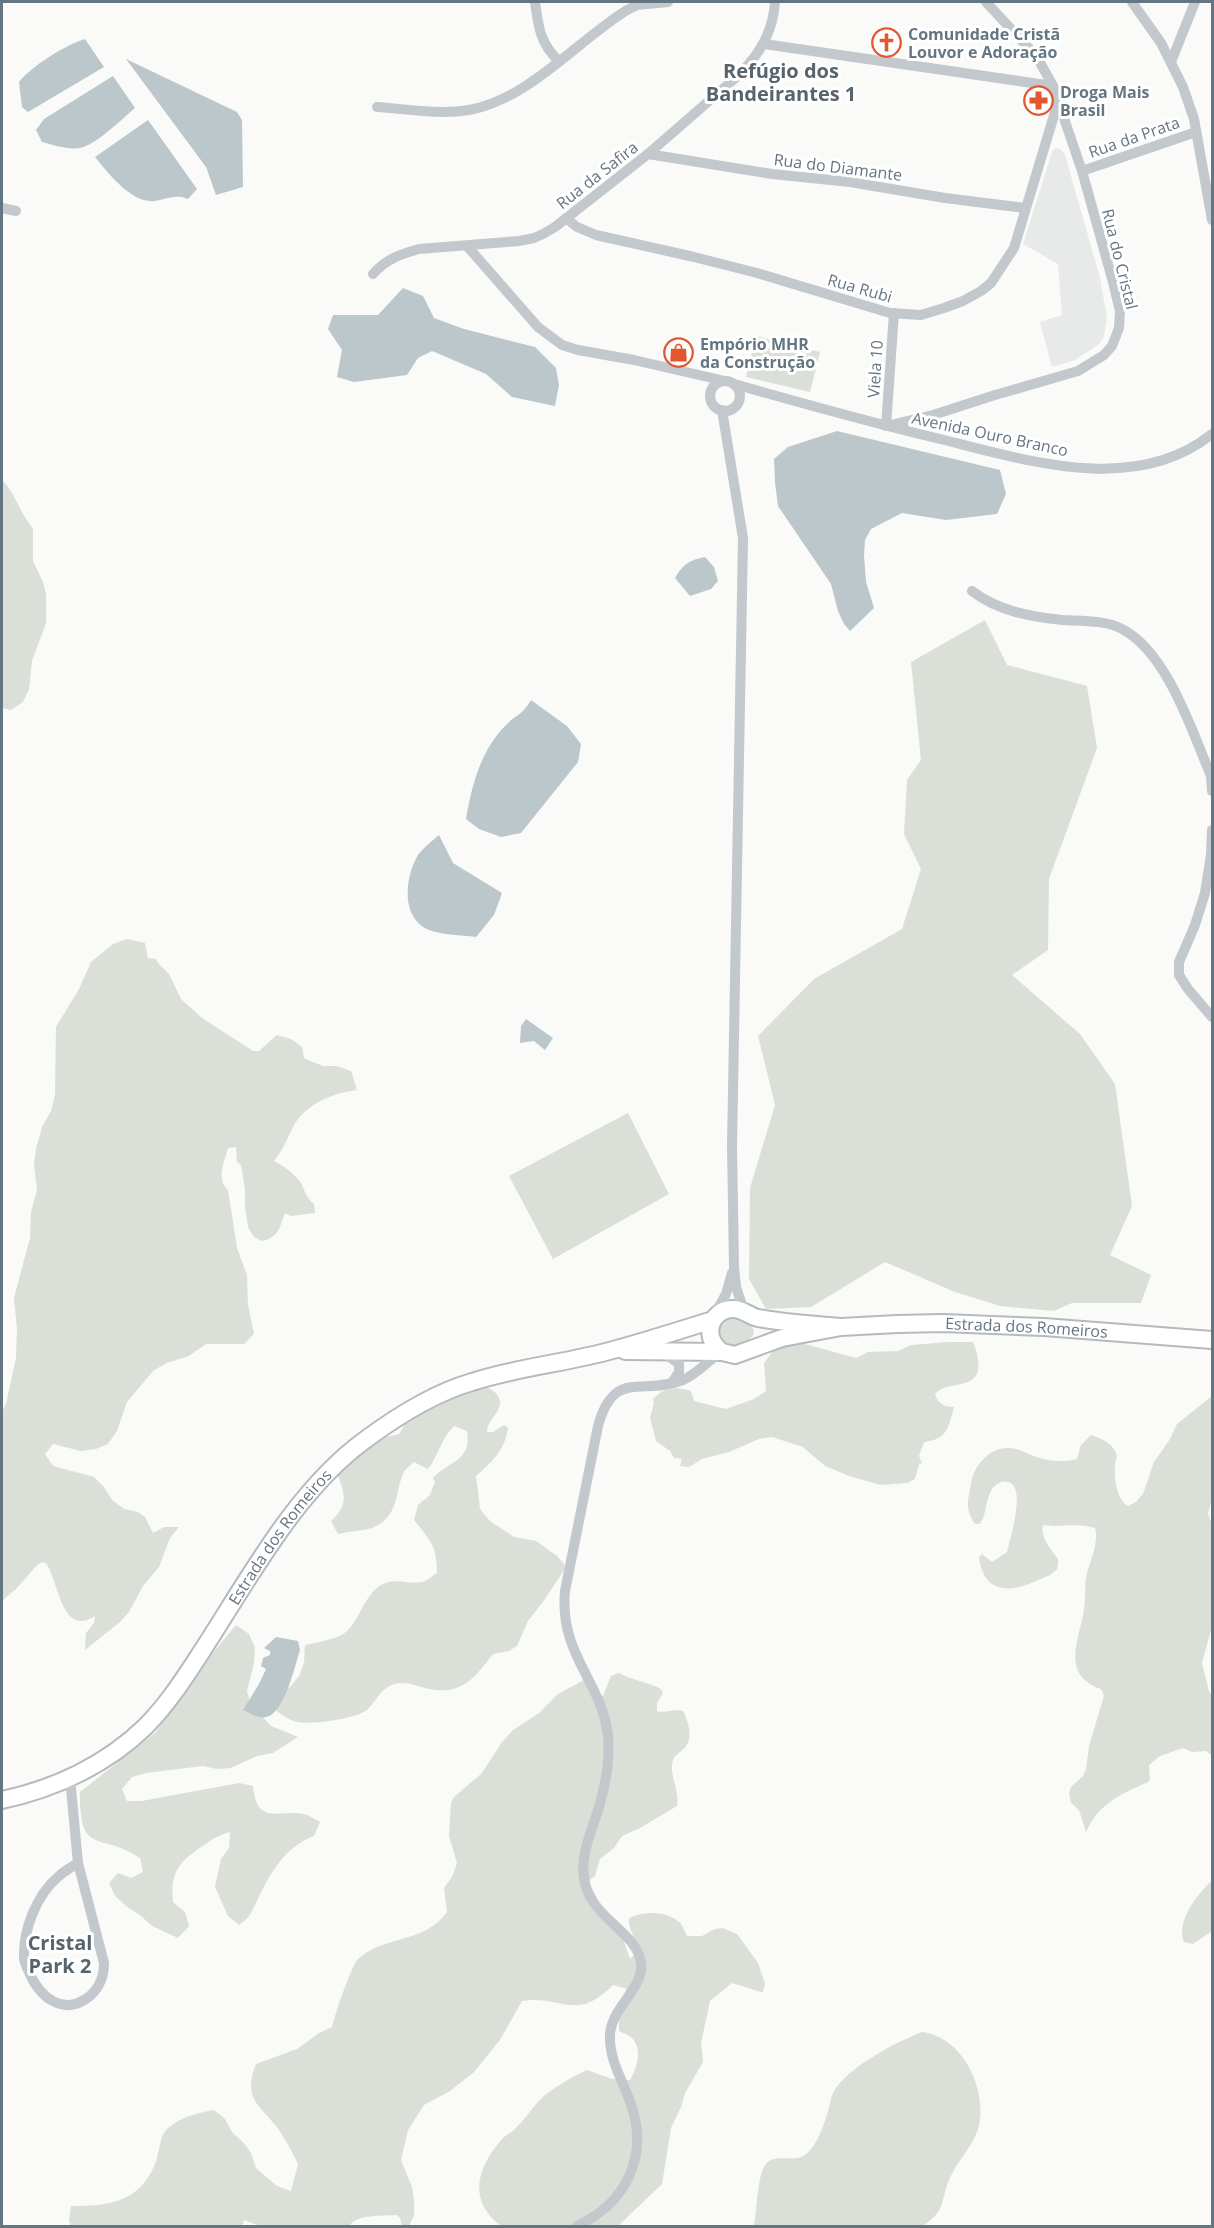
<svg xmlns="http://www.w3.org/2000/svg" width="1214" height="2228" font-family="'Open Sans',sans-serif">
<rect width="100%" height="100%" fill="#fafaf8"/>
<polygon fill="#e8e9e9" points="1055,148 1060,149 1065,155 1100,278 1107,318 1104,337 1099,344 1075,360 1052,367 1040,322 1062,315 1058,264 1023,244 1052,152"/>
<g fill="#dadfd7">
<polygon points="756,336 820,352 810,392 746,377"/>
<path d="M2 480C16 494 20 514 33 528V561L43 582 46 594V623L32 661 29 689 23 702 11 710 2 708Z"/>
<polygon points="985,620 1007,665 1087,686 1097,748 1049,879 1048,950 1012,975 1080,1034 1115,1084 1132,1206 1110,1255 1151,1275 1141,1303 1072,1303 1054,1311 1000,1306 955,1292 885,1262 811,1307 766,1309 749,1279 750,1188 775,1105 758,1036 814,979 902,929 921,869 904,834 907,780 921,760 911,662"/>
<path d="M127 939 145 943 148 958 156 959 158 963 169 974 181 999 202 1018 253 1051H259L277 1035 291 1039 302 1047 304 1058 308 1060 323 1066H337L351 1071 357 1090C333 1093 305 1104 293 1127 287 1140 283 1149 274 1161 285 1167 294 1173 301 1183 305 1191 306 1198 314 1204L315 1213 291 1216 285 1213C280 1227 278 1238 262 1241L254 1237 248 1227 245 1206V1190L241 1165 237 1162 236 1147 228 1148C224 1163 216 1179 228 1190L237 1248 247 1275 248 1305 254 1334 244 1344H206L189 1356 167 1363 154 1370 127 1402 117 1431 108 1444 96 1449 81 1451 53 1444 45 1454 53 1466 94 1477 104 1487 112 1500 124 1509 138 1512 145 1517 153 1533 164 1527H179L170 1538 159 1567 143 1586 129 1612 120 1622 85 1650 86 1633 94 1623 95 1616C61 1638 59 1581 46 1563L42 1562 37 1565 16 1589 2 1601V1412L6 1404 16 1358 17 1329 14 1298 30 1238 31 1212 37 1190 34 1164 36 1149 42 1127 51 1111 55 1094 56 1027 79 989 91 962 113 944Z"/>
<polygon points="628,1113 669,1194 553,1259 509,1176"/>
<polygon points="731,1317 748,1319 754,1331 753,1336 741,1346 723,1348 713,1329 723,1319"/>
<path d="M949 1342H973C976 1348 977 1353 978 1360 983 1392 947 1379 935 1394 938 1404 944 1407 954 1407 948 1428 948 1439 924 1442L919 1456 922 1463 919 1464 915 1479 907 1483 881 1485 852 1477 825 1466 803 1447 772 1437 759 1439 729 1452 702 1459 689 1467 680 1466 682 1459 674 1458 670 1451 656 1441 650 1418 654 1403 653 1399C663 1387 677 1386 691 1391L694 1401 726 1409 754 1399 766 1391 764 1363 773 1351 786 1343H801L856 1358 868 1352 898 1351 911 1345Z"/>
<path d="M458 1380C472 1382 509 1388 498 1410 494 1418 487 1423 487 1432H493L504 1425 508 1428C505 1450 492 1462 476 1476L480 1509 490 1521 514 1537 536 1541 557 1556 565 1565 564 1570 545 1599 528 1621 517 1646 509 1651 493 1654C474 1679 460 1697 425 1688 415 1685 405 1681 394 1684 380 1689 377 1700 368 1709 358 1719 310 1725 297 1722 286 1719 278 1712 270 1705L278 1693 290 1687 299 1676 304 1663 305 1645C317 1642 336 1640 346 1632 360 1620 364 1594 383 1584 397 1577 412 1586 425 1581 429 1579 434 1575 437 1573 437 1546 430 1540 414 1520L418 1505 430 1495 435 1482 433 1478C450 1460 472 1461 467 1431L454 1426C441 1439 439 1454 428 1469L414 1462C411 1465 406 1468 404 1472 394 1492 400 1517 372 1528 362 1531 349 1531 338 1534L331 1521C349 1504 345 1494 337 1473L373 1440 399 1434C413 1411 430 1386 458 1380Z"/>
<path d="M1212 1396V1498L1208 1514 1212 1525 1211 1548 1212 1626 1202 1663 1209 1691 1212 1696V1756L1206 1751 1192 1752 1183 1748 1160 1756 1149 1765 1150 1779 1148 1782C1120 1795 1100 1802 1086 1832L1079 1810 1071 1803 1069 1794 1071 1787 1083 1776 1086 1769 1089 1746 1104 1696 1101 1689C1060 1674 1079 1641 1084 1610 1086 1598 1084 1585 1087 1573 1091 1559 1099 1542 1095 1528 1075 1522 1063 1528 1043 1525 1040 1538 1051 1549 1058 1559 1058 1562 1058 1566 1057 1569 1053 1575 1042 1578 1036 1581 1009 1593 984 1594 979 1557L982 1554 992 1562 1007 1552C1010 1539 1027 1486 1008 1482 1002 1480 996 1484 992 1489 985 1500 987 1514 980 1524H975C964 1506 968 1503 971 1484 973 1466 990 1447 1009 1448 1016 1448 1024 1452 1031 1455 1046 1461 1061 1463 1077 1459L1081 1445 1091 1435C1103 1439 1113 1443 1117 1456 1112 1468 1115 1499 1128 1506L1136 1502 1143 1494 1154 1462 1170 1439 1177 1424Z"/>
<path d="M236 1625 249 1634 255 1648 254 1663 247 1691 251 1704 271 1726 298 1737 273 1753 257 1756 231 1768 217 1769 203 1766 146 1773 132 1777 122 1789 127 1801H142L239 1783 253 1786C257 1829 282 1807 307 1815 311 1817 316 1820 320 1822L314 1836C284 1847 269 1875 256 1903 250 1915 250 1917 239 1925L228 1916 215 1887 221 1859 229 1848 230 1832C218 1835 211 1840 201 1847 178 1863 170 1873 173 1902L185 1912 189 1926 178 1938 152 1926 141 1916 126 1906 115 1896 109 1883 118 1873 131 1878 143 1872 140 1858C101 1831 79 1858 80 1792L155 1733 181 1697 188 1682Z"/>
<path d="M619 1673C632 1680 647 1682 661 1689L663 1693 657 1703V1711C665 1714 673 1708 683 1711 688 1721 693 1736 686 1746 680 1754 673 1754 672 1765 671 1779 680 1794 677 1806L640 1828 622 1836 614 1848 600 1859 595 1876 584 1884 623 1939 630 1959C645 1945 627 1934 629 1918 644 1911 667 1910 680 1923 683 1926 685 1932 687 1936H702L715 1929 723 1928 737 1934 758 1963 765 1984 763 1992H761L732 1983 710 2001 701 2043 703 2062 685 2093 681 2107 671 2128 662 2184 618 2226H501C467 2200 477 2168 502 2139 506 2135 512 2132 516 2128 524 2120 530 2111 537 2103 547 2091 572 2077 587 2070 603 2075 613 2082 630 2080 637 2068 643 2050 632 2038 630 2035 623 2033 619 2031V2016L627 1989 613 1985C575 2023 563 1995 522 2001L500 2040 474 2072 450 2091 424 2105 408 2130 401 2160 412 2187 414 2200V2215L409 2226 402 2225 400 2218 397 2215C383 2216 357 2214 349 2226H260L244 2220 242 2226H71L69 2220 71 2206C108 2206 139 2203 155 2164 159 2155 159 2141 164 2133 175 2118 197 2113 214 2110L225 2119 232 2132 243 2142 251 2153 256 2168 277 2186 291 2191 298 2164C292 2151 284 2137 276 2126 257 2103 243 2097 256 2064L297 2049 319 2033 332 2027C335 2015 351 1965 359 1958 388 1934 424 1944 447 1912L444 1888 452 1877 457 1863 449 1836 451 1803 454 1797 482 1773 502 1742 513 1730 539 1713 558 1694 584 1680 603 1696 611 1676Z"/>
<path d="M1212 1881V1931L1193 1944 1184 1942C1175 1922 1198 1893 1212 1881Z"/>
<path d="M922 2032C965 2037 990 2095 977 2132 970 2150 956 2163 949 2180 940 2203 946 2210 923 2226H754C757 2211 757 2174 766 2164 774 2153 794 2163 805 2155 817 2146 824 2125 828 2111 830 2105 830 2099 833 2093 846 2068 896 2042 922 2032Z"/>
</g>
<g fill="#bbc7cb">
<path d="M85 39 104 67 28 112 22 107 19 82C30 67 67 44 85 39Z"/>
<polygon points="126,59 237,112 242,120 243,187 216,195 206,167"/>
<path d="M113 76 135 108C122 119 96 145 80 148 68 150 53 145 42 142L36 130 44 119Z"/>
<path d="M148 120 197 189 188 199C176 194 167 199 155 201 132 204 108 173 95 157Z"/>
<polygon points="403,288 423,296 434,318 464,329 535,347 556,368 559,385 555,406 512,397 486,374 432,351 418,358 407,375 354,382 337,377 342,350 328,329 333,315 378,315"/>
<polygon points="837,431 1000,470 1006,494 997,514 946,520 902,513 871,529 865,540 864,556 866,582 874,608 850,631 844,624 838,611 831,584 778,506 775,483 774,459 788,447"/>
<path d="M705 557 714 567 718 581 711 589 690 596 675 578C683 564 690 560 705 557Z"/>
<path d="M531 700 567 726 581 744 578 762 521 833 501 837 479 829 466 819C472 785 480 752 505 726 516 714 521 717 531 700Z"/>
<path d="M439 835 453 863 502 893 494 915 476 937C461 935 443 935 429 930 400 918 405 877 418 855 423 848 432 841 439 835Z"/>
<polygon points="526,1019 553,1038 545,1050 534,1041 520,1043 521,1026"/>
<path d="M276 1637 298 1641 300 1650C295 1666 284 1714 266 1717 258 1719 250 1713 243 1710L259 1684 266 1669 261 1666 263 1658 270 1655V1651L264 1648Z"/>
</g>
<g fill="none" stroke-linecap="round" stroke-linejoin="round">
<defs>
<g id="primary">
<path d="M713 1320C707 1333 711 1344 722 1352"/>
<path id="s1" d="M625 1351 722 1352 735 1355 782 1338 841 1327 897 1324 943 1323 1044 1327 1212 1340"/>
<path id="s2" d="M2 1800C54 1789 106 1765 145 1727 168 1704 185 1677 202 1651 249 1579 295 1491 365 1440 396 1417 434 1393 472 1382 518 1367 567 1363 613 1350 647 1341 680 1330 713 1320 718 1313 724 1309 732 1309 742 1308 749 1316 758 1318 786 1323 813 1325 841 1327"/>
</g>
</defs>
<use href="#primary" stroke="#b5babe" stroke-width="20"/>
<g stroke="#c3c8cc" stroke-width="10">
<path d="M535 2C538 25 540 44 559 61"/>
<polyline points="1132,2 1161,43 1183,87 1194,119 1212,220"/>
<polyline points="764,44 1053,86"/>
<polyline points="1171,62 1195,2"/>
<path d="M377 107C407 109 439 115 469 110 529 99 577 41 627 10L637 5 668 2"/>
<polyline points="648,154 772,174 850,182 945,198 1025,208"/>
<polyline points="1082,171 1196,132"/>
<polyline points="2,208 16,211"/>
<polyline points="566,218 577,227 596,235 694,257 757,273 890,313 905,314 921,315 944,308 963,301 981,291 991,283 1014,248 1058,102"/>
<polyline points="467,246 538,327 562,345 578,350 634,360 725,381"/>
<path d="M373 274C386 259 401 254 419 249L519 241 534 238 543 234 555 227 648 154 740 74C760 53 773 32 775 2"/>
<polyline points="894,313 886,426 933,415 995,395 1078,371 1104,355 1112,346 1119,328 1120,311 1113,282 1082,171 1053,86 1037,57 986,2"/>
<circle cx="725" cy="396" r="15"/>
<path d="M734 384C801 403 868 422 936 438 1023 459 1134 497 1212 434"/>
<polyline points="722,410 743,538 732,1146 734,1267 736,1287 744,1311"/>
<path d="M972 591C998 611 1031 617 1063 620 1081 621 1106 620 1122 629 1167 652 1192 731 1211 776L1212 791"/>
<polyline points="1212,830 1211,855 1205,893 1195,925 1179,962 1179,975 1188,989 1212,1017"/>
<polyline points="715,1314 726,1294 732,1273"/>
<polyline points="663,1352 679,1364 679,1372 672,1383"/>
<path d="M70 1778 78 1863 104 1963C104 1976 100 1987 90 1996 64 2017 40 1998 29 1972 27 1968 25 1964 24 1959 23 1930 36 1895 59 1876 64 1871 72 1867 78 1863"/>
<path d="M577 2226C626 2203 649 2157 631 2104 623 2081 609 2060 610 2035 611 2006 649 1985 640 1958 632 1930 589 1916 584 1878 580 1852 594 1827 600 1803 606 1782 610 1758 608 1736 602 1681 559 1655 565 1591L598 1426C614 1368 642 1396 683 1380 697 1374 707 1361 721 1353"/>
</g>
<use href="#primary" stroke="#fff" stroke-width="16"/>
</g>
<defs>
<symbol id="church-ring" viewBox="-11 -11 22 22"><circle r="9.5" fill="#fff" stroke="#e4572e" stroke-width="1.5"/><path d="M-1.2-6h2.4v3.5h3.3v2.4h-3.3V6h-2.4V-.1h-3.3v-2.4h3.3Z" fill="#e4572e"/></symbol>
<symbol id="pharmacy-ring" viewBox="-11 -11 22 22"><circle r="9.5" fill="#fff" stroke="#e4572e" stroke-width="1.5"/><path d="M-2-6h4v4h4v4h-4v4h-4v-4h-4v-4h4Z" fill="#e4572e"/></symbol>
<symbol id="shop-ring" viewBox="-11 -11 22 22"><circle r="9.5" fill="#fff" stroke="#e4572e" stroke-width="1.5"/><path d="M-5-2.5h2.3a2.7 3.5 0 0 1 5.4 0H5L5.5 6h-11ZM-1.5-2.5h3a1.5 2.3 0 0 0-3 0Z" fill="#e4572e"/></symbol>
</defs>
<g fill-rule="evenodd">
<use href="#church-ring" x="870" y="26" width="33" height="33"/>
<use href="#pharmacy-ring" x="1022" y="84" width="33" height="33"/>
<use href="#shop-ring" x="662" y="336" width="33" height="33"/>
</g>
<g text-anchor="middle" stroke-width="6" stroke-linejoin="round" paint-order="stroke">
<g font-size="16" font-weight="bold" fill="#657683" stroke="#fff" text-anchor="start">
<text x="908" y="40">Comunidade Cristã<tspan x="908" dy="18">Louvor e Adoração</tspan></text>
<text x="1060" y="98">Droga Mais<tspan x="1060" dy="18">Brasil</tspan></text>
<text x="700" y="350">Empório MHR<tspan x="700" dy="18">da Construção</tspan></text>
</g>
<g font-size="16" fill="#657683" stroke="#fff">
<text transform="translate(1134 137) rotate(-19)" y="6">Rua da Prata</text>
<text transform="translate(838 167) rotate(7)" y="6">Rua do Diamante</text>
<text transform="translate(597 175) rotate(-38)" y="6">Rua da Safira</text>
<text transform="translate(1120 259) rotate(76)" y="6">Rua do Cristal</text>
<text transform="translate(860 288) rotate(16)" y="6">Rua Rubi</text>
<text transform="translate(875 369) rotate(-86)" y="6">Viela 10</text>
<text transform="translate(990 434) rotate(12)" y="6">Avenida Ouro Branco</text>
<text dy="6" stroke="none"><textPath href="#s1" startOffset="406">Estrada dos Romeiros</textPath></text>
<text dy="6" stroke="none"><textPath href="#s2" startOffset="396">Estrada dos Romeiros</textPath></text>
</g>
<g font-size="20" font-weight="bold" fill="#57646e" stroke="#fff">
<text x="781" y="78">Refúgio dos<tspan x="781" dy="23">Bandeirantes 1</tspan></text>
<text x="60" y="1950">Cristal<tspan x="60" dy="23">Park 2</tspan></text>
</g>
</g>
<rect width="1214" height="2228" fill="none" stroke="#657683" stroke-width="6"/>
</svg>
